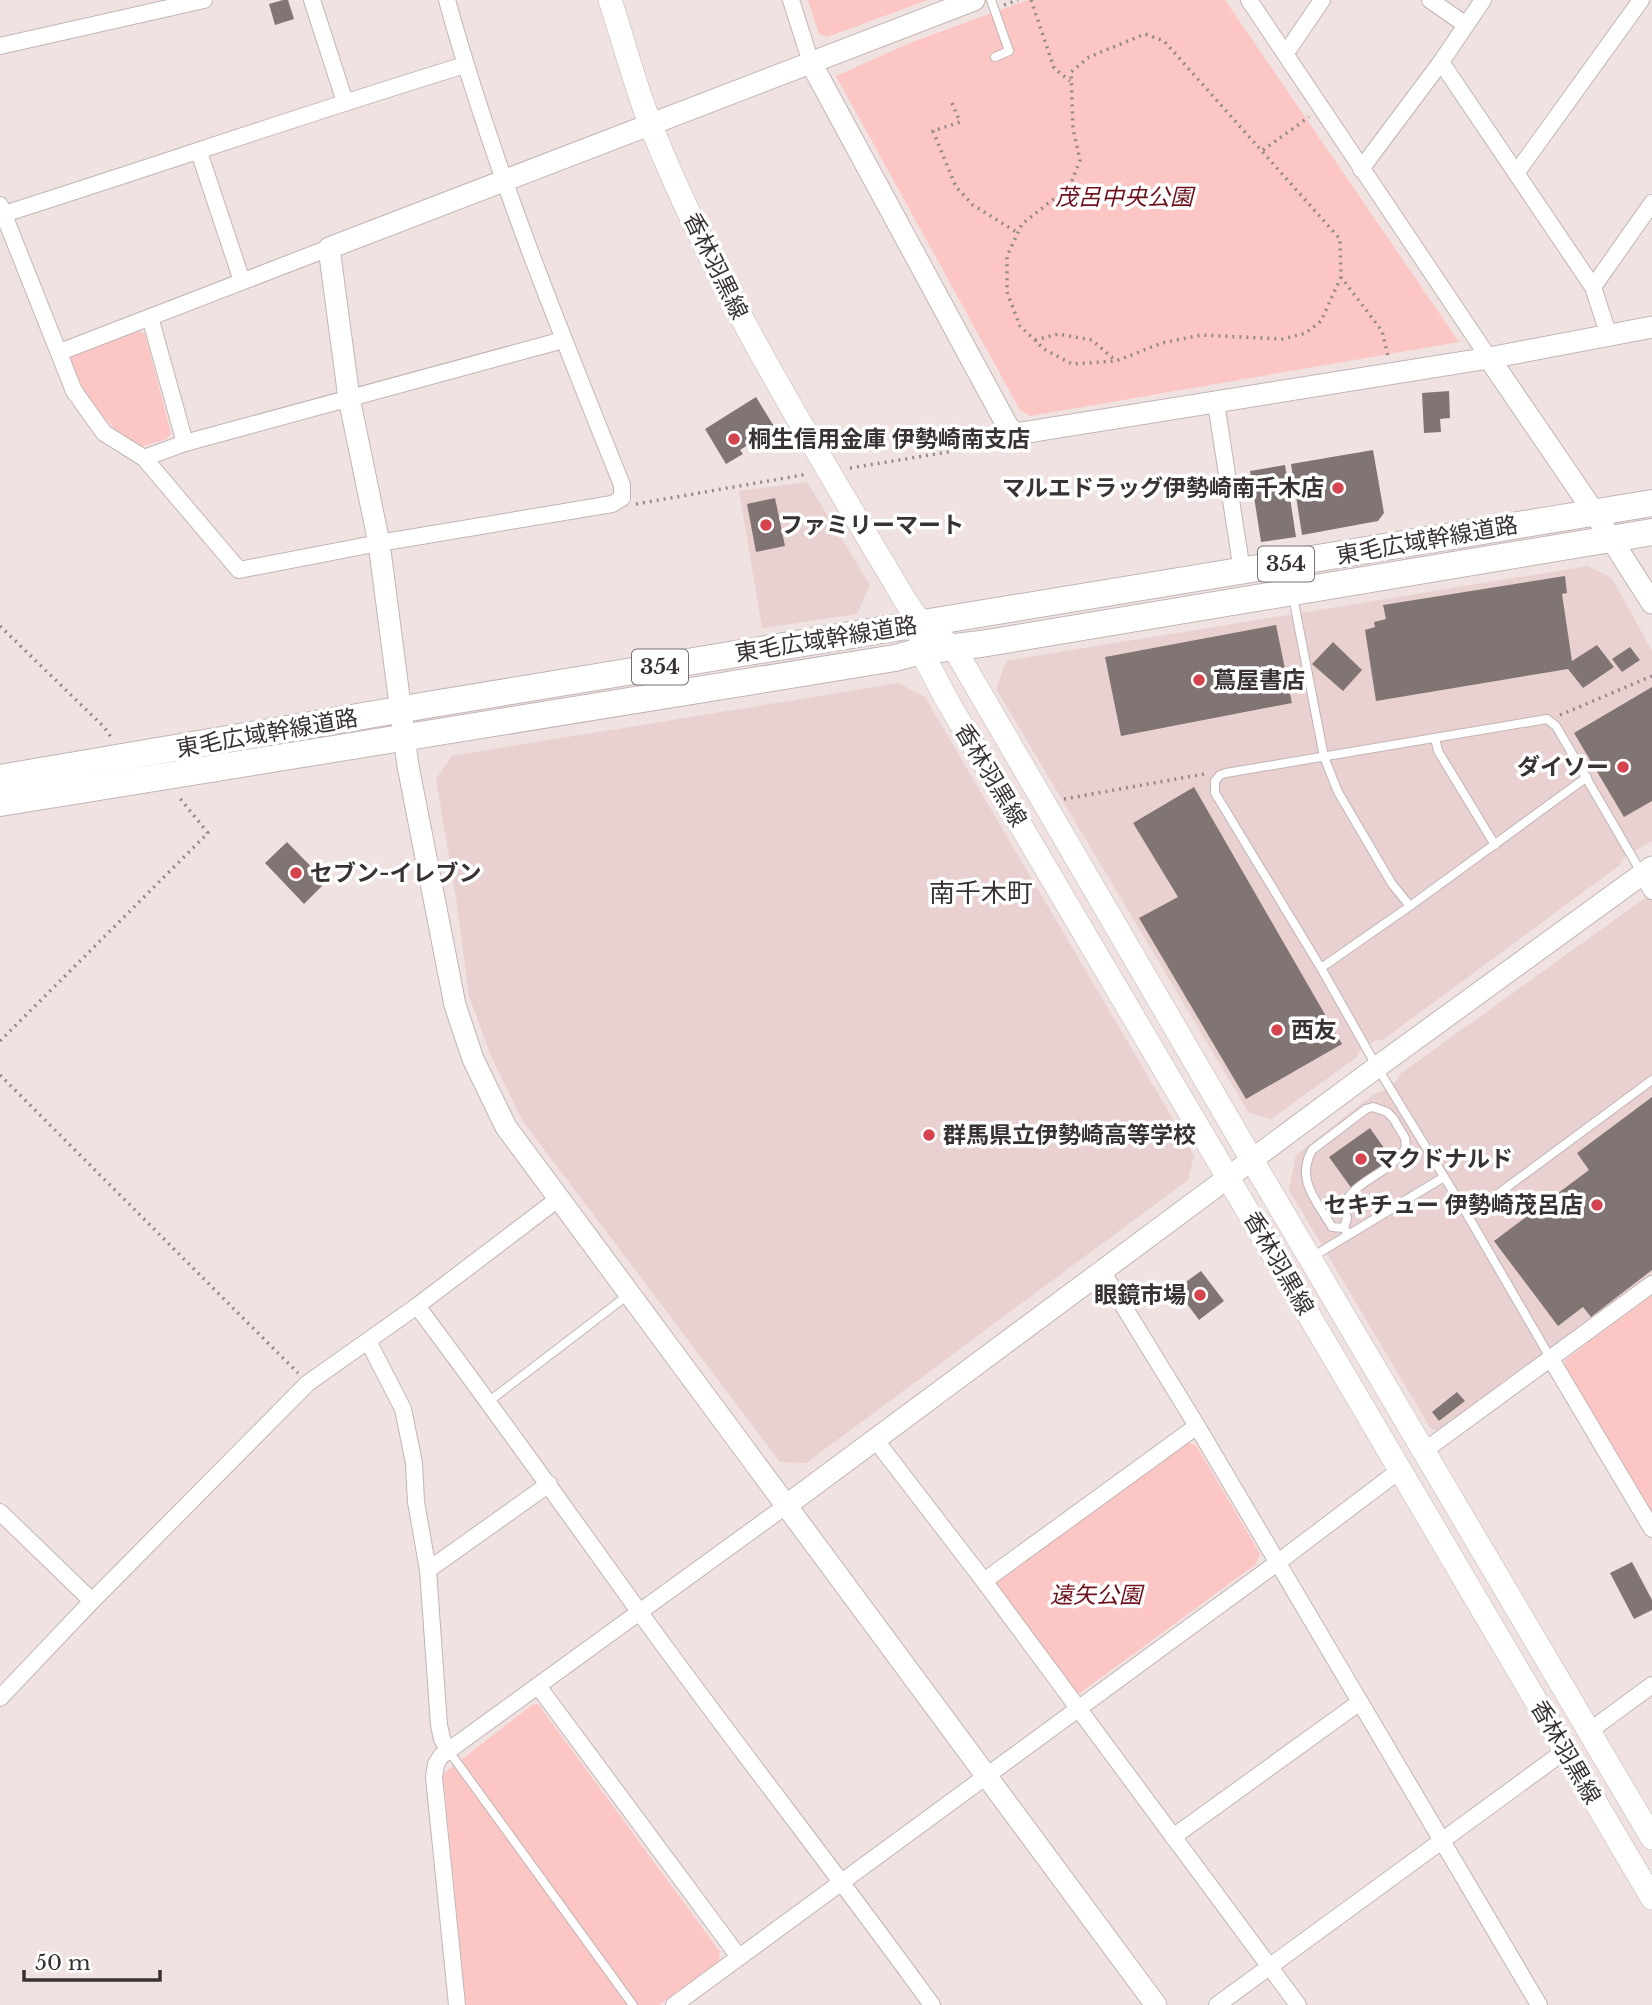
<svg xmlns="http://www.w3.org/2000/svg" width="1652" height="2005" font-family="'Libre Baskerville','Noto Sans JP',serif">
<rect width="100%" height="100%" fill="#f0e2e1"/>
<g fill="#e8d1d0">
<polygon points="807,482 870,585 857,614 762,628 739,491"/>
<polygon points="1588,566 1612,578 1652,651 1652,841 1623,858 1620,865 1384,1039 1374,1041 1360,1050 1357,1057 1271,1119 1249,1113 996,689 1006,661"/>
<polygon points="898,683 925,697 1194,1155 1188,1180 806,1463 780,1462 522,1120 491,1056 469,996 456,898 436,779 452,756"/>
<polygon points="1652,893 1652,1274 1442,1431 1431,1429 1289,1190 1296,1155 1375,1093 1382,1092 1397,1080 1400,1074"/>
</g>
<g fill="#fcc6c4">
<polygon points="808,0 928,0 827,37 819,34"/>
<polygon points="1028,0 1225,0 1459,342 1030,416 1020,410 836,76 912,42"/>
<path d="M138 331 145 334 171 433 167 439 140 447C100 421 86 400 69 356Z"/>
<polygon points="1652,1295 1652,1514 1565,1368 1565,1360"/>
<polygon points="1188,1443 1196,1445 1260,1554 1256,1564 1080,1693 1072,1690 995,1587 999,1580"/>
<polygon points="538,1704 720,1952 719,1961 659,2005 466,2005 443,1774 532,1705"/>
</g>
<g fill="#817574">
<polygon points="283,0 288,0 294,19 275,25 269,4"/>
<polygon points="1449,391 1450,418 1440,419 1441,432 1424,433 1422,393"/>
<polygon points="756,397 775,428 740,450 743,454 726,464 705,429"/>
<polygon points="1373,450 1384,513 1378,521 1302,535 1291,464"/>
<polygon points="1285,465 1296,537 1261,542 1250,471"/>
<polygon points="775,498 785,546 756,552 747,504"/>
<polygon points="1565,576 1567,593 1562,594 1572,661 1597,645 1614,667 1583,688 1568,669 1376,701 1365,630 1375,627 1374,622 1386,619 1383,605"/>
<polygon points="1276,625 1292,703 1121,736 1105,657"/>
<polygon points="1333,642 1362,670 1343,691 1312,664"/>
<polygon points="1630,647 1640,660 1622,672 1612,659"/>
<polygon points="1652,687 1652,801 1624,817 1574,733"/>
<polygon points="1194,787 1342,1044 1246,1099 1139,918 1178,897 1133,823"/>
<polygon points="287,842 326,882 304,904 265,863"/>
<polygon points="1652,1097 1652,1270 1591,1317 1583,1307 1558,1326 1494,1241 1589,1170 1577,1153"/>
<polygon points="1370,1128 1393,1161 1352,1189 1329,1157"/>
<polygon points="1201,1271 1224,1301 1199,1320 1176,1289"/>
<polygon points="1457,1392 1465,1401 1439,1421 1432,1412"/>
<polygon points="1632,1562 1652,1600 1652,1610 1634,1619 1610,1573"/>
</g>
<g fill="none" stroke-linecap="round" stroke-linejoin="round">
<defs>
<g id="service">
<polyline points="991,0 1009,51 995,57"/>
<polyline points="1293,597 1324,757 1338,792 1392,884 1410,906"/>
<polyline points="1435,738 1438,751 1495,845"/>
<polyline points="1321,968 1410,906 1587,777"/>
<polyline points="1468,1216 1652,1080"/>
<path d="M1344 1228 1332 1227C1317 1201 1295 1180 1312 1150L1366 1109 1373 1107 1387 1112 1393 1118 1405 1138 1406 1147C1392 1174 1354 1179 1343 1207L1347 1218 1344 1228 1348 1234"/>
<polyline points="1312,1257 1444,1177"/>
<polyline points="1551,1359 1468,1216 1377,1067 1321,968 1215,793 1215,781 1220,775 1226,773 1547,719 1556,726 1641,872"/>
<polyline points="488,1402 628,1295"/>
<polyline points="448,1750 633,2005"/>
</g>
<g id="minor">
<polyline points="312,0 345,102"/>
<polyline points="791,0 811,63"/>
<polyline points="1249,0 1489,358"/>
<polyline points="1430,0 1466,25"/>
<polyline points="0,46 204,0"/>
<polyline points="1286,53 1322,0"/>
<polyline points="1441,62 1593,287 1608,333"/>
<polyline points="199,152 242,281"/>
<polyline points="1361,169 1441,62 1483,0"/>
<polyline points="1517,172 1641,0"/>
<path d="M0 205 74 391 104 433 144 458 239 570 379 543 612 504 622 498V485C558 326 493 166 447 0"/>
<path d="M4 214C158 165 311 112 465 65"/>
<polyline points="1593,287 1652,203"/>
<polyline points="150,317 185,443 563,340"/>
<polyline points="60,352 329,248"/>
<polyline points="1216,403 1242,571"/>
<polyline points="144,458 185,443"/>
<polyline points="1642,874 1652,891"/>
<polyline points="1102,1271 1197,1426 1539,2005"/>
<path d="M417 1306C492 1406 565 1508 638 1610 734 1743 836 1872 932 2005"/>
<polyline points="368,1341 403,1409 414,1463 416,1502 428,1570 439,1725 442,1739 448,1750"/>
<polyline points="1551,1359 1652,1529"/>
<polyline points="874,1438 984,1581 1298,2005"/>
<polyline points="1424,1451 1652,1284"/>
<polyline points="0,1512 92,1601"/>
<polyline points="428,1570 549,1484"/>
<polyline points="984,1581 1197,1426"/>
<polyline points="538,1686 739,1957"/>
<polyline points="0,1698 92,1601 308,1383 417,1306 558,1199"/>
<polyline points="1588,1732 1652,1685"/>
<polyline points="1173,1837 1360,1702"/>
<polyline points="457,2005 434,1777 436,1764 441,1756 787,1505"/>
<polyline points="674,2005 1277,1563 1400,1470"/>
<polyline points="1217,2005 1566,1750"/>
</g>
<g id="tertiary">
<polyline points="974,0 329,248 349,398 379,543 408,766 455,1005 473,1059 506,1127 1156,2005"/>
<polyline points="811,63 1008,427 1016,434 1489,358 1652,327"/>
<polyline points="1489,358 1594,512 1652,603"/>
<polyline points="787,1505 1377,1067 1652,867"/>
</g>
<g id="secondary">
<path d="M610 0C624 42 635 86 651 126 718 293 814 446 905 600L921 624 954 648 1252 1160 1652 1838"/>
<polyline points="921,636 921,651 948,702 1652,1898"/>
</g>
<g id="trunk">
<polyline points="0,778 433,704 1652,503"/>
<polyline points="0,803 895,658 921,651 981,644 1652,532"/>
</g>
</defs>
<use href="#service" stroke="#c2b5b4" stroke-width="10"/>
<use href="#minor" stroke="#c2b5b4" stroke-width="18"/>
<use href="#tertiary" stroke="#c2b5b4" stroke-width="23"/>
<use href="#secondary" stroke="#c2b5b4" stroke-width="24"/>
<use href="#trunk" stroke="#c2b5b4" stroke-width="28"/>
<g stroke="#938988" stroke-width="3.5" stroke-dasharray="2 5" stroke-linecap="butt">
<polyline points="1031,0 1054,68 1070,81"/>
<polyline points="1004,5 1018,0"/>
<polyline points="952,103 960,122 933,131 956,187 973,205 1018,233"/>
<polyline points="1263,150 1309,117"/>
<polyline points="1341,277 1321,321 1306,333 1283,339 1201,335 1162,343 1116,361 1072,364 1044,349 1020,326 1007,292 1007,256 1022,224 1070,186 1080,160 1073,129 1071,72 1089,57 1145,34 1164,41 1340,239 1341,277 1382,331 1388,356"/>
<polyline points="1035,340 1058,334 1092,340 1115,360"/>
<polyline points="850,468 997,444"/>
<polyline points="636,504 808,474"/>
<polyline points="0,626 104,727 111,737"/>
<polyline points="1560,715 1652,676"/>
<polyline points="1064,799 1204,774"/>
<polyline points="0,1041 208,833 178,796"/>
<polyline points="0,1075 298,1373"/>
</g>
<use href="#service" stroke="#fff" stroke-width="8"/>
<use href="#minor" stroke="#fff" stroke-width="16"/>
<use href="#tertiary" stroke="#fff" stroke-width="21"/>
<use href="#secondary" stroke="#fff" stroke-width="23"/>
<use href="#trunk" stroke="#fff" stroke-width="26"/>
</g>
<g fill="#d4434e" stroke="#fff" stroke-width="2.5">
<circle cx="734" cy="439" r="7"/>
<circle cx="1338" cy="488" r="7"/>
<circle cx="766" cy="525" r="7"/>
<circle cx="1199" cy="680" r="7"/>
<circle cx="1623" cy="767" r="7"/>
<circle cx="296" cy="873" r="7"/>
<circle cx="1277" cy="1030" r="7"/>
<circle cx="929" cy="1135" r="7"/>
<circle cx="1361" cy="1159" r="7"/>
<circle cx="1597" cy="1205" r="7"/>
<circle cx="1200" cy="1295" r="7"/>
</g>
<g text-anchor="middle" stroke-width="7" stroke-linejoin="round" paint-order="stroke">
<g fill="#fff" stroke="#747070" stroke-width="2">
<rect x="1258" y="546.5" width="56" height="35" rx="5"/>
<rect x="632" y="649.5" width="56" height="35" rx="5"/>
</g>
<g font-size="21" font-weight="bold" fill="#383332">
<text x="1286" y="571">354</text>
<text x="660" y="674">354</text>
</g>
<g font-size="23" font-style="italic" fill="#6d121d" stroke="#fff">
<text x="1124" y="205">茂呂中央公園</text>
<text x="1096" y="1603">遠矢公園</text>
</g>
<g font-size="23" fill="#383332" stroke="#fff">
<text transform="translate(716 266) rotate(64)" y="8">香林羽黒線</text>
<text transform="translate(1427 540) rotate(-10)" y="8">東毛広域幹線道路</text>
<text transform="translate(826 639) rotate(-9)" y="8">東毛広域幹線道路</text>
<text transform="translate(267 733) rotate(-10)" y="8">東毛広域幹線道路</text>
<text transform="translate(991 775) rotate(59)" y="8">香林羽黒線</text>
<text transform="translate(1279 1263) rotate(60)" y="8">香林羽黒線</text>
<text transform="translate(1566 1752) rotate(60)" y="8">香林羽黒線</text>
</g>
<g font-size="23" font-weight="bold" fill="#383332" stroke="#fff" text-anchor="start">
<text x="748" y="447">桐生信用金庫 伊勢崎南支店</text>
<text x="1324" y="496" text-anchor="end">マルエドラッグ伊勢崎南千木店</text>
<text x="780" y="533">ファミリーマート</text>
<text x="1213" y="688">蔦屋書店</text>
<text x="1609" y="775" text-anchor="end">ダイソー</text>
<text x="310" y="881">セブン-イレブン</text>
<text x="1291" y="1038">西友</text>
<text x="943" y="1143">群馬県立伊勢崎高等学校</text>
<text x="1375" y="1167">マクドナルド</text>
<text x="1583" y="1213" text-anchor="end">セキチュー 伊勢崎茂呂店</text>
<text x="1186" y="1303" text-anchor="end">眼鏡市場</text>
</g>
<g font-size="26" fill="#383332" stroke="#fff">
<text x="981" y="902">南千木町</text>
</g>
</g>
<path d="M24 1970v10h136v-10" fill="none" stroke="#383332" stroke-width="3.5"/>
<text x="35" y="1970" font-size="21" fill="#383332" stroke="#ffffff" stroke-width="5" paint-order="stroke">50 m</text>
</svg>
